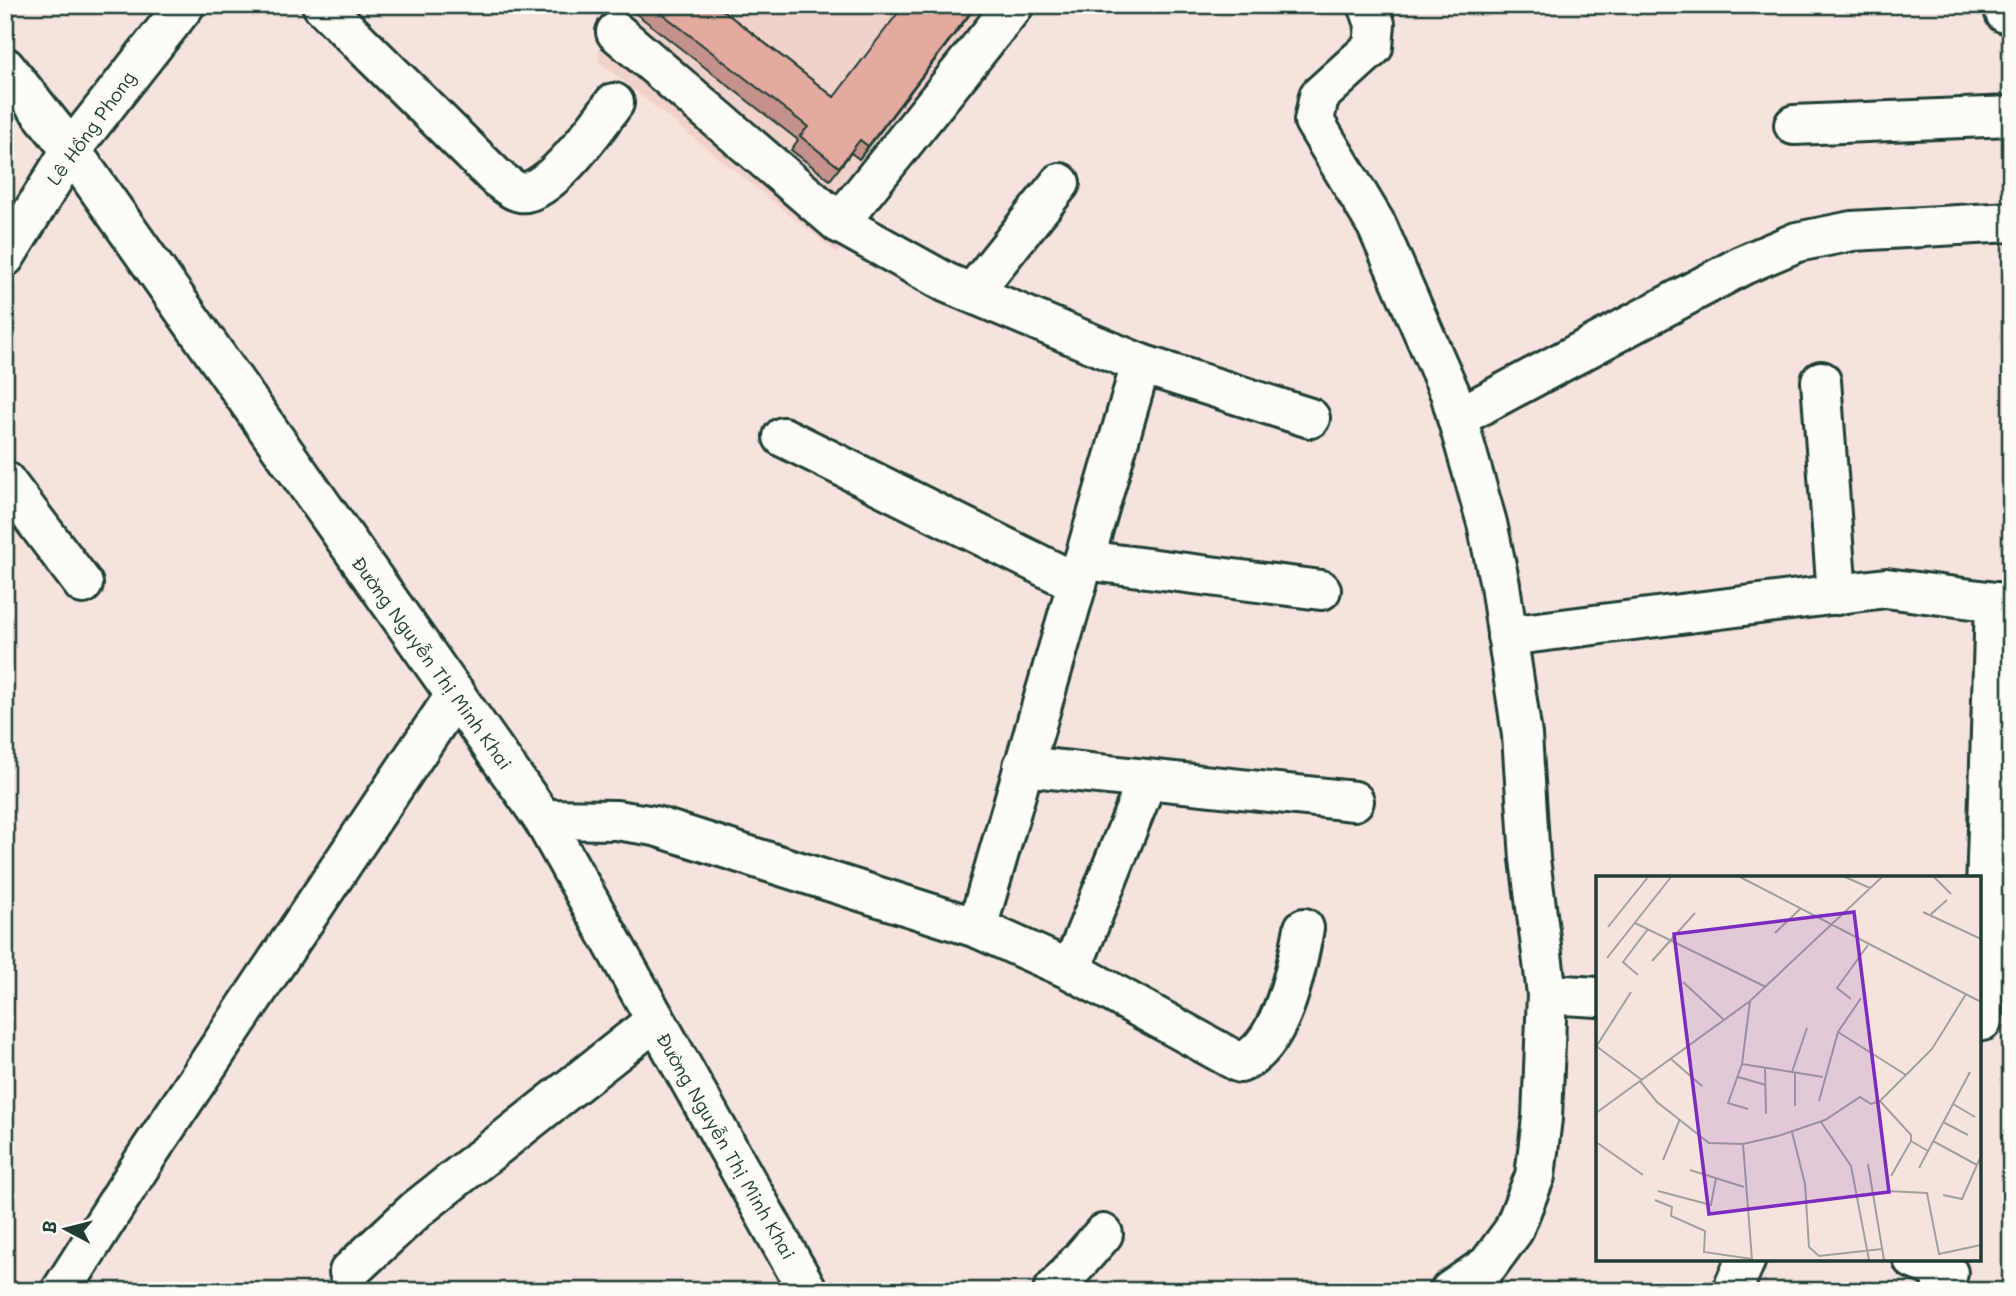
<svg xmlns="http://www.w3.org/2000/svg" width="2016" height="1296" font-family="Mali,sans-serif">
<rect width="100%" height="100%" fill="#f6e3dd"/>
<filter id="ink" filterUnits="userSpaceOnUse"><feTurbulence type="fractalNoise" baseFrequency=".0143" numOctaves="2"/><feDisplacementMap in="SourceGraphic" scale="14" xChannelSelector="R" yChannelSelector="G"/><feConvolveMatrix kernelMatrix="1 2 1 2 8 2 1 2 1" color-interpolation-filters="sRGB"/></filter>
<g filter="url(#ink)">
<polygon fill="#f1d2cb" points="598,5 1041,5 837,253 598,61 601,20"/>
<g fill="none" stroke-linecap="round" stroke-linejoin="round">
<defs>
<g id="minor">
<path d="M322 5 497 178C503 182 513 191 520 192 548 197 599 123 614 103"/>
<polyline points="1368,5 1375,24 1373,47 1319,96 1314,121 1377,226 1450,393 1487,523 1500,585 1522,735 1530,859 1547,994 1542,1118 1535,1176 1513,1231 1488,1265 1450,1291"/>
<polyline points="2005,13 2006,5"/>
<polyline points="616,32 839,223 947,283 1141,364 1310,418"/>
<polyline points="1794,125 2011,116"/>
<polyline points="839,223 1014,5"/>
<polyline points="973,292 1060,183"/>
<polyline points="1821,381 1837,595"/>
<polyline points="1457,418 1743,265 1797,242 1852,231 2011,222"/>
<polyline points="783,437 1077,583"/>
<polyline points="5,481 83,584"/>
<polyline points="1084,560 1321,590"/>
<polyline points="1507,636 1886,588 2011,604"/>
<polyline points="1023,766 1354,801"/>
<path d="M543 819 616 820 655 826 977 928 1071 970 1240 1063C1282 1047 1297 967 1304 928"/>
<polyline points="977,928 1141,364"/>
<polyline points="1071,970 1147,780"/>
<polyline points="1547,994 1598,997"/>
<polyline points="1982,1021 1995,602"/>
<polyline points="1913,1259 1948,1273 1941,1291"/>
<polyline points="349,1272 417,1209 655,1021"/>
<polyline points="61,1291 150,1151 456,694"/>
<polyline points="1053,1291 1103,1234"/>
<polyline points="1732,1291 1746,1259"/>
</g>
<g id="major">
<polyline points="5,67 71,150 543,819 808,1291"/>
<polyline points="5,257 71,150 185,5"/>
</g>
</defs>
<use href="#minor" stroke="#1f3d34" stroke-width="44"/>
<use href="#major" stroke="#1f3d34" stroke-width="44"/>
<use href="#minor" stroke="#fdfcf7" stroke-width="38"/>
<use href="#major" stroke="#fdfcf7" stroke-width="38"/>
</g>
<polygon fill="#c4928a" stroke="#1f3d34" stroke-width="2" points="625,5 716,5 834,97 977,5 859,159 851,153 830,180 791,150 798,140"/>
<polygon fill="#a07770" stroke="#1f3d34" stroke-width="2" points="976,5 977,5 859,159 868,146"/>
<polygon fill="#e4aaa0" stroke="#1f3d34" stroke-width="2" points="651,5 716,5 834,97 904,5 976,5 868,146 860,140 839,167 800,136 808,127"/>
</g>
<g text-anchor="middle" stroke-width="6" stroke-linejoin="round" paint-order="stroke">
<g font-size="19" fill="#1f3d34" stroke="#fdfcf7">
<text transform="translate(91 128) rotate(-54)" y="7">Lê Hồng Phong</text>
<text transform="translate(432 663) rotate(54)" y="7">Đường Nguyễn Thị Minh Khai</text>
<text transform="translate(726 1146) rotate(60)" y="7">Đường Nguyễn Thị Minh Khai</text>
</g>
</g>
<g transform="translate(1596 876)">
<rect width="385" height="385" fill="#f6e3dd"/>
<path fill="none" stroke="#a0a199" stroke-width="2" d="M144 1 385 126M249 1 274 12M338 1 355 18M327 36 385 63M334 39 351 24M39 47 170 111M12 51 52 1M179 57 204 33M11 82 75 1M56 85 99 37M42 99 27 86 52 53M87 106 128 144M255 123 241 112 272 69M242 156 310 199M0 170 46 204M0 171 35 116M75 183 106 210M146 188 227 201M169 191 170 238M196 196 211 152M142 201 170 209M44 205 61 226 113 267 147 268 182 260 229 244 264 221 275 228 284 225 336 173 370 118M223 225 242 156 265 122M284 225 315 259V265L332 275M357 228 379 241M199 230V196M152 233 132 227 146 188 154 125M0 237 154 125 286 1M225 246 255 290 273 384M347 246 372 259M196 256 209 308 213 371 223 380 286 373M337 265 381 289M0 266 47 299M147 268 156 384M67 284 84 243M272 288 288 384M323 292 374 196M94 294 148 311M295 300 315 265M62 315 115 329 120 302M291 315 331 317 343 378 385 369M347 319 366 323 385 280M59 324 76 331 75 340 109 355 108 376 156 383"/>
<path fill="#7b2cbf" fill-opacity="0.15" stroke="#7b2cbf" stroke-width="3.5" d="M258 36 293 316 113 338 78 58Z"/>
<rect width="385" height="385" fill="none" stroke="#1f3d34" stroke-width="3.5"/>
</g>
<rect width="2016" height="1296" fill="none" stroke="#fdfcf7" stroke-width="28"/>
<rect x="14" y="14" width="1988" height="1268" fill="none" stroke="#1f3d34" stroke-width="2.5" filter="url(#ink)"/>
<g transform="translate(66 1229) rotate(277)" stroke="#fdfcf7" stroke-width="5" paint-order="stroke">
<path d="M0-5L12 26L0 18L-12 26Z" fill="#1f3d34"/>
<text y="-10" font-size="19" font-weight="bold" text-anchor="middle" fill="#1f3d34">B</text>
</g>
</svg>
